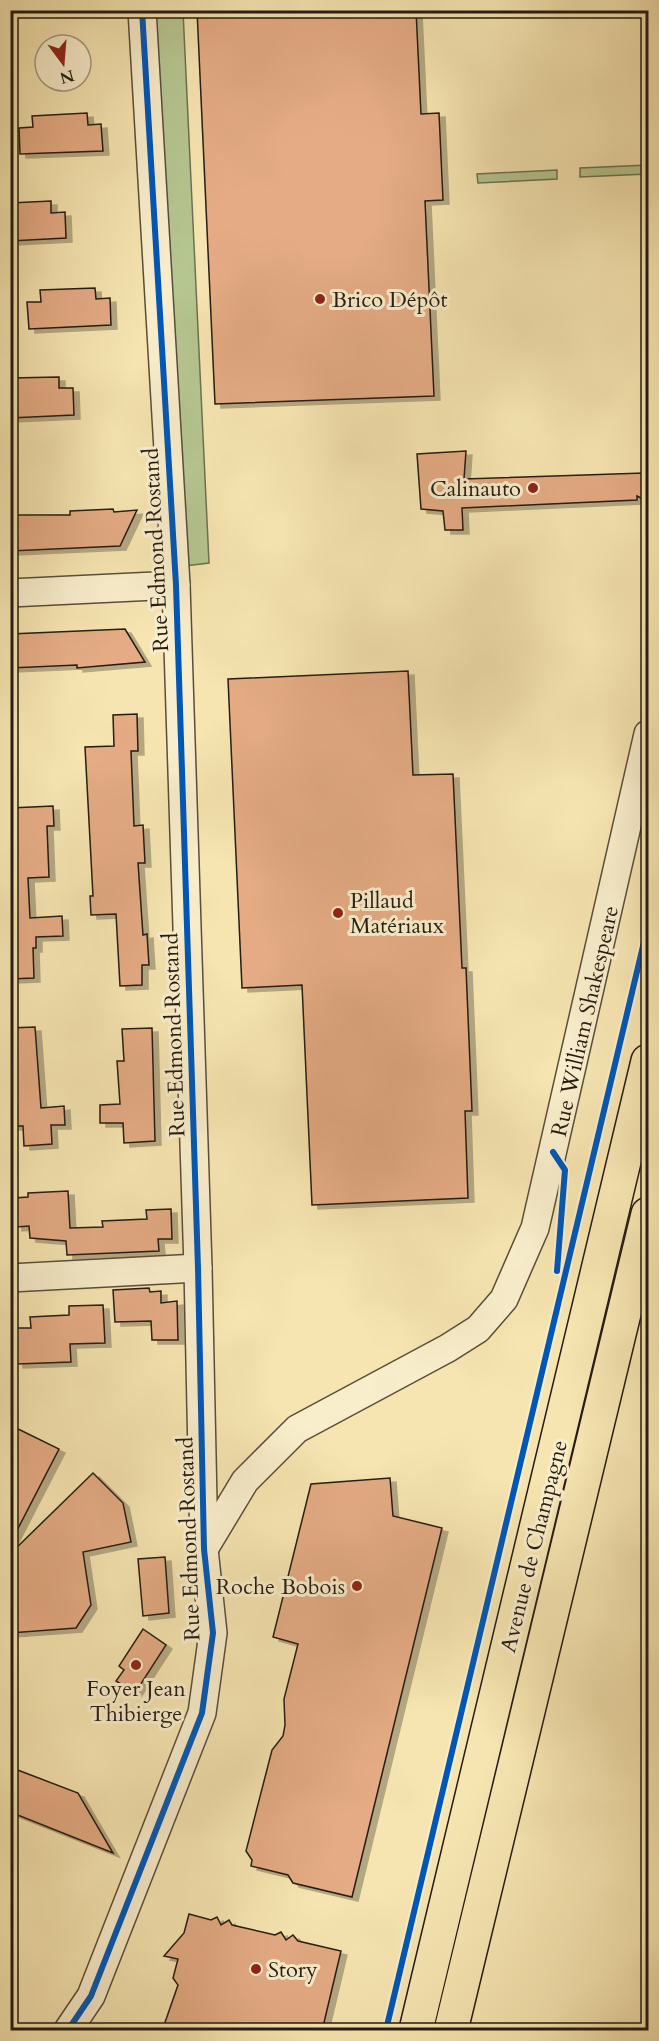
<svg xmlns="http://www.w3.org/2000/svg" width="659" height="2041" font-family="Cardo,serif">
<defs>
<filter id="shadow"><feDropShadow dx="6" dy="4" stdDeviation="0" flood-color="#0004"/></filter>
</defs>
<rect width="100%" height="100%" fill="#f6e5b1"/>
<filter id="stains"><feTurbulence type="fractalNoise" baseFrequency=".00333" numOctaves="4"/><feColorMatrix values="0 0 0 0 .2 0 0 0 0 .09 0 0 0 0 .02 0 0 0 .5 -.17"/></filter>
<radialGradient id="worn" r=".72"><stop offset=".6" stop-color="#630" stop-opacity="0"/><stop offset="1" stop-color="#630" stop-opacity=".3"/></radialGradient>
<g fill="#b6c691" stroke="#6e7052" stroke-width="1.5">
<polygon points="145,11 183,11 209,563 168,568"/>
<polygon points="648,165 648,174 580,177 580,168"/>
<polygon points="557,170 557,179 478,183 477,174"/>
</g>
<g fill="#e4ab84" stroke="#251b12" stroke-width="1.5" filter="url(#shadow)">
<polygon points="197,10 416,10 421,114 439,113 443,200 425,201 434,396 215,404"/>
<polygon points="87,113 88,125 101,124 103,151 20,154 19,128 33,127 32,116"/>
<polygon points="51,201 51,213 65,212 66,238 10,241 10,203"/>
<polygon points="95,288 96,299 110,298 111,325 29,329 27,302 41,302 40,290"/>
<polygon points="59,377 59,388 73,388 74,415 10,418 10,378"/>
<polygon points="466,451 464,479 644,473 647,501 637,496 637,500 462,508 463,530 445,530 443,511 421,509 417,454"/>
<polygon points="113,509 114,512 137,510 120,546 10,551 10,515 70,515 70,511"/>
<polygon points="125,629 145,662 77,668 77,665 10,668 10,634"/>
<polygon points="408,671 413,775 453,774 462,968 466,968 472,1111 465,1111 468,1198 312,1205 302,985 242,988 228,679"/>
<polygon points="137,714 138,751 131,751 134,826 143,825 145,863 138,863 143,935 147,934 149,965 142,965 142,985 120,986 116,914 91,915 90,896 93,896 85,747 114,746 113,715"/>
<polygon points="53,806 54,826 47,826 49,877 28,878 30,918 62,916 63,936 36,937 36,948 33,948 34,978 10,979 10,808"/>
<polygon points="35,1027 41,1108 64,1106 65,1125 51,1125 52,1144 24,1146 23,1126 10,1126 10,1028"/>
<polygon points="152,1028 155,1141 124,1143 123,1123 100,1123 100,1105 120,1104 117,1061 124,1061 122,1029"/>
<polygon points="68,1191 70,1228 103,1227 102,1221 147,1219 146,1210 171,1209 172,1239 158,1239 159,1251 67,1255 66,1241 30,1238 29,1226 16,1227 14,1198 28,1197 28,1193"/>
<polygon points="149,1288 150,1292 161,1291 161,1303 177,1301 178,1340 152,1340 151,1321 115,1322 113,1290"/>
<polygon points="103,1305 105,1343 70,1344 71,1362 17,1364 15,1328 31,1328 30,1317 69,1315 69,1306"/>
<polygon points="10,1425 59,1449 10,1544"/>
<polygon points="93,1473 123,1503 131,1542 83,1552 91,1605 76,1628 10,1633 10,1554"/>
<polygon points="390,1478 393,1516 442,1528 352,1897 293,1883 288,1875 251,1866 252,1860 246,1851 272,1750 283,1736 285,1725 284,1699 298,1644 273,1637 311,1484"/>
<polygon points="165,1557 169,1613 143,1616 138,1559"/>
<polygon points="143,1629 166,1645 135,1693 116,1681 124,1670 119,1666"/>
<polygon points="15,1769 78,1793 113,1853 10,1812 10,1780"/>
<polygon points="189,1914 211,1920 217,1917 221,1925 229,1920 232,1925 275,1935 281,1932 286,1940 293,1935 298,1941 341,1951 322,2031 162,2031 178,1985 173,1978 178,1959 164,1956 184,1933"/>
</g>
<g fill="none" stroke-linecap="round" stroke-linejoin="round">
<defs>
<g id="minor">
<polyline points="10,593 176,585"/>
<polyline points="10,1278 198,1268"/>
<polyline points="204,1549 245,1481 297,1429 448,1348 478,1329 504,1299 535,1228 648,734"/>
<polyline points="68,2030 91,1996 202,1713 213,1633 204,1549 198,1268 176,585 142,10"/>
</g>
<g id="major">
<polyline points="416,2030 648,1061"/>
<polyline points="451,2030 648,1214"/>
</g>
</defs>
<use href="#minor" stroke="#594e3a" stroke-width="30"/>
<use href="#major" stroke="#251b12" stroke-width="36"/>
<use href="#minor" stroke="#f9eecc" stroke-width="27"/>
<use href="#major" stroke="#f6e5b1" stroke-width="33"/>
<defs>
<g id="cycleway">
<polyline points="553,1152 565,1170 557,1271"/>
<polyline points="68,2030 91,1996 202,1713 213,1633 204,1549 198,1268 176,585 142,10"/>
<polyline points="386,2030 648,925"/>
</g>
</defs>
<use href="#cycleway" stroke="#f9eecc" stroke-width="10"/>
<use href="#cycleway" stroke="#0057b8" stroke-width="6"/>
</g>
<g fill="#8f2418" stroke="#f9eecc" stroke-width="2">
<circle cx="320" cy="299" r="6"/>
<circle cx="533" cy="488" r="6"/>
<circle cx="338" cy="913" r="6"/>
<circle cx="357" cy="1586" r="6"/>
<circle cx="136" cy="1665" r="6"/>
<circle cx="256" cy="1969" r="6"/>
</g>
<g text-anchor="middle" stroke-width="6" stroke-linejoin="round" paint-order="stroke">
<g font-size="22" fill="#251b12" stroke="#f9eecc" text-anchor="start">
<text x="332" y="307">Brico Dépôt</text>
<text x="521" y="496" text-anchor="end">Calinauto</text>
<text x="350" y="908">Pillaud<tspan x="350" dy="25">Matériaux</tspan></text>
<text x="345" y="1594" text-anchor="end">Roche Bobois</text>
<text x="136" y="1696" text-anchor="middle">Foyer Jean<tspan x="136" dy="25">Thibierge</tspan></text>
<text x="268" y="1977">Story</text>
</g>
<g font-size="22" fill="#251b12" stroke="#f9eecc">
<text transform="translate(155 550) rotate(-93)" y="8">Rue Edmond Rostand</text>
<text transform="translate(584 1021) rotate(-77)" y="8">Rue William Shakespeare</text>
<text transform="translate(173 1035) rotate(-92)" y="8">Rue Edmond Rostand</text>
<text transform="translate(188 1539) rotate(-92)" y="8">Rue Edmond Rostand</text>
<text transform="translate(533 1546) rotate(-76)" y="8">Avenue de Champagne</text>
</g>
</g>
<rect width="659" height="2041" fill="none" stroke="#f6e5b1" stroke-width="36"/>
<rect x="12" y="12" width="635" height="2017" fill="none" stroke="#251b12" stroke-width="3"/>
<rect x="18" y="18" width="623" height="2005" fill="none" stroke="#251b12" stroke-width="1.5"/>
<g transform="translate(63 63) rotate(164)"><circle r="28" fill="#f9eecc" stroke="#a49a82" stroke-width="1.5"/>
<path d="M0-4.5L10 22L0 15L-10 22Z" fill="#8f2418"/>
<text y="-9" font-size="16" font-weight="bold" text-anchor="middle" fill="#251b12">N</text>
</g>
<rect width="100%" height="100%" filter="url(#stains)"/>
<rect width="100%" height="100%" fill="url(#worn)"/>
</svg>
